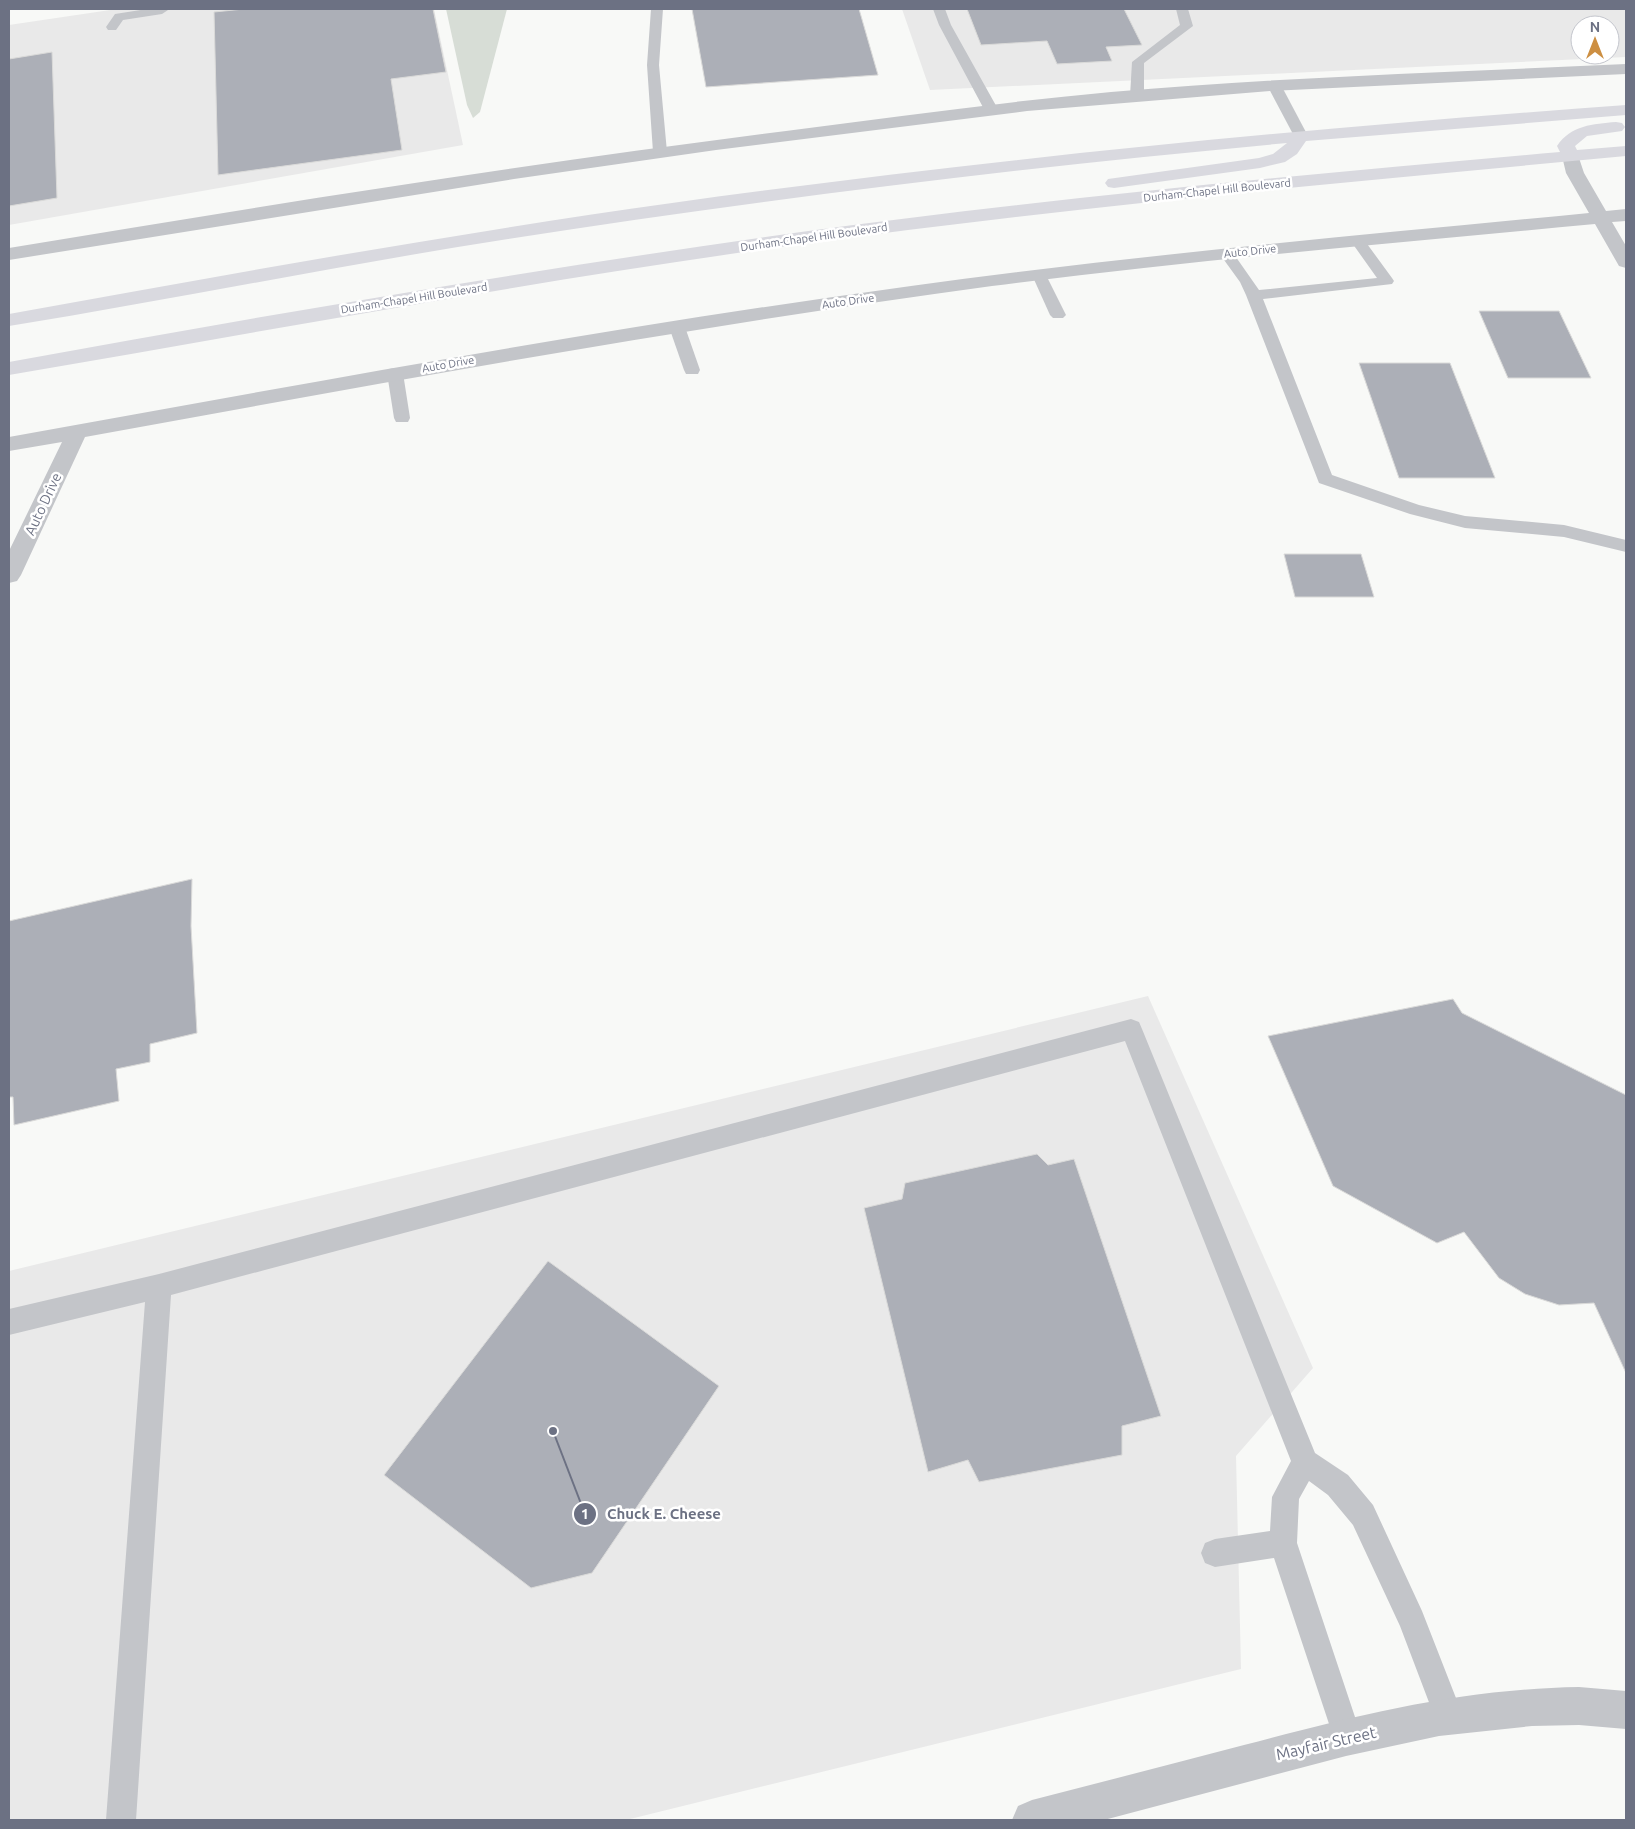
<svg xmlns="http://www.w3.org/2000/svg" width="1635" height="1829" font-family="Ubuntu,sans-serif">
<rect width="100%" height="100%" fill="#f8f9f7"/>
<g fill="#e9e9e9" fill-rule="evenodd">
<polygon points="117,9 434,9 463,145 9,225 9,25"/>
<path d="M902 9H1626V57L930 90ZM1580 25H1610V55H1580Z"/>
<polygon points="1148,996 1313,1368 1236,1456 1241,1669 626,1820 9,1820 9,1271"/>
</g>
<polygon fill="#d7ddd6" points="446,9 507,9 480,112 473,118 467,105"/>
<g fill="#acafb7" stroke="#dadad9">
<polygon points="244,9 433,9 446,72 391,79 402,150 218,175 214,12"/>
<polygon points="692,9 859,9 878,75 706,87"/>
<polygon points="967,9 1124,9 1142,45 1106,47 1112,61 1057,64 1047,41 981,45"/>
<polygon points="52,52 57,198 9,206 9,59"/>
<polygon points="1479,311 1559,311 1591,378 1508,378"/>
<polygon points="1359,363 1450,363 1495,478 1399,478"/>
<polygon points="1284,554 1361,554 1374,597 1295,597"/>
<polygon points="192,879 191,926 197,1033 150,1044 150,1062 116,1069 119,1101 14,1125 13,1097 9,1097 9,921"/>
<polygon points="1453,999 1462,1013 1626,1095 1626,1373 1594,1303 1559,1305 1525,1294 1499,1278 1464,1232 1437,1243 1333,1186 1268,1036"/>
<polygon points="1037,1154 1048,1165 1074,1159 1161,1416 1122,1426 1122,1455 979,1482 968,1460 928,1472 864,1208 902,1199 905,1183"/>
<polygon points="548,1261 719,1386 592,1573 531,1588 384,1475"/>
</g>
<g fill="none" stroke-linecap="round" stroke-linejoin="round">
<g fill="#c3c5c9" fill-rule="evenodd">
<polygon points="147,9 168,10 162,14 123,20 116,30 108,30 106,27 115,14"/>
<polygon points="651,9 663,9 659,65 667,152 660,156 653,152 647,65"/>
<polygon points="933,9 945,9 951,25 999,111 997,114 992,115 985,111 939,25"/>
<polygon points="1176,9 1188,9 1193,26 1144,63 1144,96 1142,99 1132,99 1130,96 1132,62 1180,25"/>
<polygon points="1274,81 1281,85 1308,136 1306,139 1296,139 1294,136 1267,85"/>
<polygon points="1357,236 1362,237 1392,278 1394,281 1392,284 1263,299 1332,475 1419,505 1465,516 1564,525 1626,540 1626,552 1564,537 1465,528 1410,514 1319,483 1246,295 1240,282 1219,253 1221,250 1231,250 1259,290 1377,278 1350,240"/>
<polygon points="1039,271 1046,275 1066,315 1063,318 1053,318 1050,315 1032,275"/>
<polygon points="677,322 685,327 700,370 698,374 686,374 684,370 669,327"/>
<polygon points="395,368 401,369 403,373 410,418 408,422 396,422 394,418 387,373 389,369"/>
<polygon points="1131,1019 1139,1022 1142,1029 1315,1453 1348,1475 1373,1505 1422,1611 1463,1716 1458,1726 1448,1731 1438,1726 1400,1626 1353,1525 1328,1495 1309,1481 1299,1499 1297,1543 1362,1738 1357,1748 1347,1753 1337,1748 1274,1558 1215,1567 1205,1563 1201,1553 1205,1543 1215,1539 1270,1531 1272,1497 1291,1461 1125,1041 171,1295 136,1820 106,1820 145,1302 9,1335 9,1309 159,1274"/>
</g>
<g fill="#c3c5c9" fill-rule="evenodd">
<path d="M1626 64V74L1270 91 1027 111 716 150 514 179 9 260V248C267 205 526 164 786 131 894 117 1002 102 1111 92 1282 77 1454 72 1626 64Z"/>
<path d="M1571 151 1577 152 1584 173 1606 211 1626 209V221L1612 222 1626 246V268L1619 266 1595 224C1394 243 1192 260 992 286 688 327 387 382 85 437L21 575 17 581 9 583V551L62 442 9 451V437C309 383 609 327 911 286 1136 255 1362 235 1589 213L1566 173 1562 156 1565 152Z"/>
<path d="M1579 1687 1626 1691V1729L1579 1725 1532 1726 1439 1736 1346 1756 1104 1820H1012L1018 1806 1032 1800C1103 1782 1174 1763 1244 1745 1358 1715 1461 1689 1579 1687Z"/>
</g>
<g fill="#d9d9df" fill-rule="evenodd">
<path d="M1626 105V115L1306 141 1297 154 1285 162 1260 168 1114 188 1108 187 1105 183 1108 179 1259 158 1273 154 1287 143C1026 167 766 199 508 239 341 265 175 299 9 326V314C230 274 450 234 672 203 989 159 1307 128 1626 105Z"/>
<path d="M1616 122 1622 123 1625 127 1622 131 1587 136 1575 146 1577 150 1626 146V156C1351 182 1076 206 802 244 536 280 273 330 9 375V362C272 314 536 269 801 232 1053 198 1306 174 1560 152L1557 146C1571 125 1593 124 1616 122Z"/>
</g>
</g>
<g text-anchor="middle" stroke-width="5" stroke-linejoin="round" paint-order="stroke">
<g font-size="11" fill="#6c7183" stroke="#fff">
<text transform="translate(1217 190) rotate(-6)" y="4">Durham-Chapel Hill Boulevard</text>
<text transform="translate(814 237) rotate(-8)" y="4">Durham-Chapel Hill Boulevard</text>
<text transform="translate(1250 251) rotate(-6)" y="4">Auto Drive</text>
<text transform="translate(414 298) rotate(-9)" y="4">Durham-Chapel Hill Boulevard</text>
<text transform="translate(848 301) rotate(-8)" y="4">Auto Drive</text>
<text transform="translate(448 364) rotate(-10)" y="4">Auto Drive</text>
</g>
<g font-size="14" fill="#6c7183" stroke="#fff">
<text transform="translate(43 504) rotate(-65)" y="5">Auto Drive</text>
</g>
<g font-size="16" fill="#6c7183" stroke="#fff">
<text transform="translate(1326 1743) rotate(-13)" y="6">Mayfair Street</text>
</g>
</g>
<path fill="none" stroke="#6c7183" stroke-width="2" d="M553 1431L585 1514"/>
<g fill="#6c7183" stroke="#fff" stroke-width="2">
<circle cx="553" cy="1431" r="5"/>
<circle cx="585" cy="1514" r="12"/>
</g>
<g font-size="15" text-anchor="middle" font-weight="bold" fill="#fff">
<text x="585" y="1519">1</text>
</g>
<g font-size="15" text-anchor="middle" font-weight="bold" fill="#6c7183" stroke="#fff" stroke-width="5" stroke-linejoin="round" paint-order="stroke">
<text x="664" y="1519">Chuck E. Cheese</text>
</g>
<rect width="1635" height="1829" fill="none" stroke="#6c7183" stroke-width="20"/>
<g transform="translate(1595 40)"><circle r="24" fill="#ffffff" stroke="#c4c6cd"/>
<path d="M0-4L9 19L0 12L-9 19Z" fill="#cd8f42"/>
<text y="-8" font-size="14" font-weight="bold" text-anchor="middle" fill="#6c7183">N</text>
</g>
</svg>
